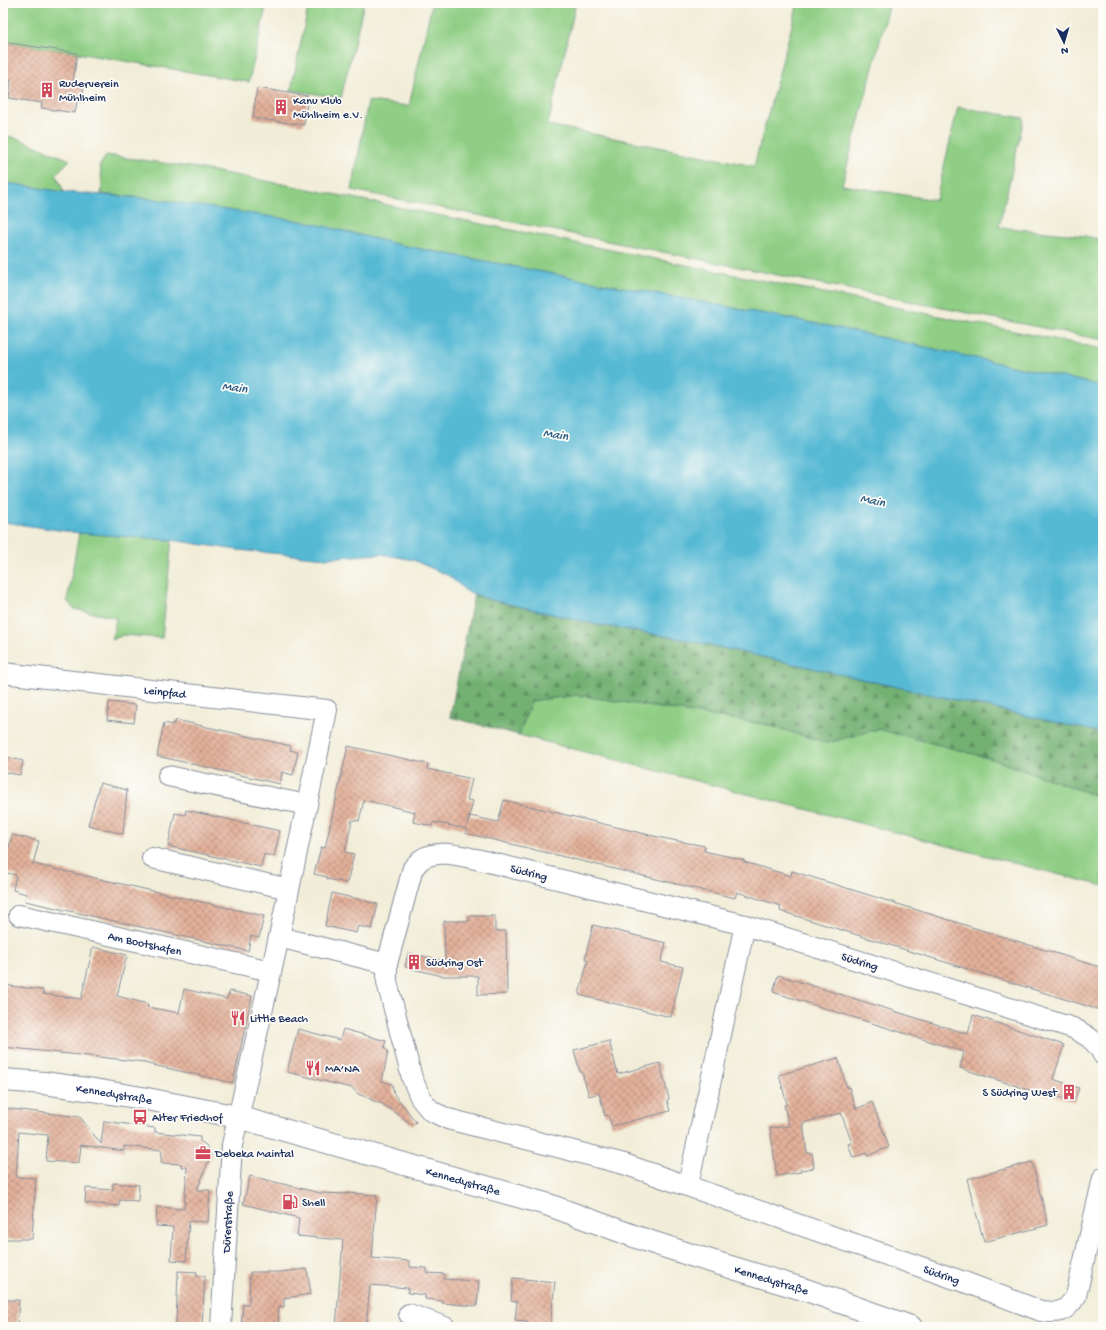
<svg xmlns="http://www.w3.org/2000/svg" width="1106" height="1330" font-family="'Gochi Hand',sans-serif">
<defs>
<pattern id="forest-firs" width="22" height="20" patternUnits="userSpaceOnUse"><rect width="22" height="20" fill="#73b172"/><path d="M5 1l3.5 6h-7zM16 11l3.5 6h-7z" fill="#5e9061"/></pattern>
<pattern id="building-cross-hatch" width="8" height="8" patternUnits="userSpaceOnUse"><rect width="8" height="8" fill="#e3b19a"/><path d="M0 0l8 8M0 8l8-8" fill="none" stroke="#b79081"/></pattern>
</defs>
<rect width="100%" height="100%" fill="#fdfcf7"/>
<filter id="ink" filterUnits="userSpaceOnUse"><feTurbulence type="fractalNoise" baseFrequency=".025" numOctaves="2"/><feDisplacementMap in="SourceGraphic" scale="8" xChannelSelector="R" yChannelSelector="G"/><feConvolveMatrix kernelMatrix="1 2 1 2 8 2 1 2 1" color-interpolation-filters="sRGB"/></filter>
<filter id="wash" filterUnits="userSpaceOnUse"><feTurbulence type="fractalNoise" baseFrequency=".012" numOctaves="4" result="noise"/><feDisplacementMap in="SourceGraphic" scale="16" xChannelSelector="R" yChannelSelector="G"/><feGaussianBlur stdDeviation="0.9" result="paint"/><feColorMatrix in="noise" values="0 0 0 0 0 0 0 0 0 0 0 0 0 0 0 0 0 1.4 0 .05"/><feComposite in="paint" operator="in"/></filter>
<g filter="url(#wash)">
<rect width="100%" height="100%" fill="#f1edd8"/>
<g fill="#8fce84" stroke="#557e71">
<polygon points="3,3 267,3 249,82 77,53 3,42"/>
<polygon points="309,3 364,3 341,98 291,90"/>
<polygon points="432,3 576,3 548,125 754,166 798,3 890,3 842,185 936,200 958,107 1024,118 999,227 1085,236 1103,240 1103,340 352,190 368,101 409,106"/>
<polygon points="3,135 19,139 70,160 56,174 64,192 14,184 3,183"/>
<polygon points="107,155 197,168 293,186 1103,349 1103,386 829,326 400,245 332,228 237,212 154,199 101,194 102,183 100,165"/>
<polygon points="79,533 172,540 162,638 123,635 112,640 116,618 74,609 67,601"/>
<polygon points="577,695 765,724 827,743 878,729 989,758 1103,798 1103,886 519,735 531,701"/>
</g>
<polygon fill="url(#forest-firs)" stroke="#477068" points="474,594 488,599 594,624 687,640 1103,733 1103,798 989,758 878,729 827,743 765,724 577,695 531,701 519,735 450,717"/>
<polygon fill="#56b9d4" stroke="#387499" points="3,183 14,184 64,192 154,199 307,222 400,245 829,326 1103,386 1103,733 687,640 594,624 488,599 466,591 449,576 413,560 381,554 327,558 237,550 172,540 79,533 3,522"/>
<g id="blocks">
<g fill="url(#building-cross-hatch)">
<polygon points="3,42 77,53 73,82 84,84 82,102 77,101 75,113 41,108 42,103 9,98 11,80 3,79"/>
<polygon points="257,88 308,96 304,125 253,118"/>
<polygon points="109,702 136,705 134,723 107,720"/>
<polygon points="176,720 291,746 290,750 298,752 293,775 282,772 280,784 157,756 164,723 173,725 173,723 175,723"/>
<polygon points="348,746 428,764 427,769 472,779 467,800 473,801 467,826 470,816 498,822 504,800 662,838 705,846 704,851 744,860 744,862 791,876 792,871 1103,968 1103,1011 780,911 781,906 737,892 735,898 465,833 467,829 433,822 432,826 413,822 415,812 364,800 359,821 352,820 345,852 354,854 347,883 327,879 327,877 314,874 321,847 325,848"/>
<polygon points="3,756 23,761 20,775 3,772"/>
<polygon points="100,783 127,790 123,834 88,825"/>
<polygon points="186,810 280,831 274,857 264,854 261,867 168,846 175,813 185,815"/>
<polygon points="12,835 39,841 33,864 264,916 259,938 251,936 248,951 25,901 26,894 13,890 16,875 3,872"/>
<polygon points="332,893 378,904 372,929 358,926 356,933 325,926"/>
<polygon points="469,916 495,916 495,931 506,931 507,994 478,995 478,976 442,976 405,967 408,953 445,961 444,921 469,921"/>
<polygon points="593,925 666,943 661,962 683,967 671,1017 579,995 588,960 585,959"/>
<polygon points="93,947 127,955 117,996 148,1004 147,1007 179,1013 184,989 227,999 230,991 252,996 233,1083 144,1063 145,1062 3,1047 3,985 43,990 43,994 81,999"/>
<polygon points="778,975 968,1034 973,1015 1064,1045 1053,1079 1079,1088 1074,1102 1049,1094 1048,1096 960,1068 964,1052 773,992"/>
<polygon points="298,1029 340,1040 343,1029 386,1041 384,1047 388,1052 382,1081 392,1084 394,1094 416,1122 413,1125 383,1104 371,1100 371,1099 358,1094 352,1088 287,1072"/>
<polygon points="609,1041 618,1074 660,1063 669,1099 667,1100 670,1111 612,1126 608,1115 605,1116 599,1093 589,1096 582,1072 580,1072 574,1050"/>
<polygon points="838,1058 847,1088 849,1087 856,1109 872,1102 889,1147 867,1156 866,1153 853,1158 848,1144 852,1143 841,1113 803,1123 807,1153 812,1153 814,1168 800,1170 801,1172 777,1176 770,1128 789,1126 784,1105 787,1104 779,1075"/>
<polygon points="3,1108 80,1117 101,1144 104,1121 155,1128 155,1132 200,1137 200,1141 207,1146 211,1155 197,1190 210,1190 208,1222 189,1221 186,1261 171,1260 173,1227 156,1226 157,1207 184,1209 187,1167 181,1167 182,1164 161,1163 162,1150 124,1146 124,1151 81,1145 79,1163 46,1161 48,1135 19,1132 16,1177 36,1178 32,1239 3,1239"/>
<polygon points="1032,1162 1048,1225 984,1242 967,1179"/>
<polygon points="250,1176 320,1193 347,1194 347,1193 377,1195 372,1258 410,1261 410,1267 427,1268 427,1273 445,1274 444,1279 479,1281 477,1306 442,1303 443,1301 425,1299 425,1295 408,1293 408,1288 370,1285 366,1327 336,1327 343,1240 297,1236 299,1218 243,1204"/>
<polygon points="113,1183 139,1185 138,1201 120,1200 119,1206 85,1203 86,1188 113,1190"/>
<polygon points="307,1269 311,1294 284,1298 284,1307 279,1306 278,1327 241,1327 243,1304 249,1304 250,1272 280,1272"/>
<polygon points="178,1271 197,1272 196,1276 205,1276 202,1326 176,1325"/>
<polygon points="513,1278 555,1282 550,1327 526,1326 527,1321 515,1320 517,1302 511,1301"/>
<polygon points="3,1300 19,1300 17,1326 3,1325"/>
</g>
</g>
</g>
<g filter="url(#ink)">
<use href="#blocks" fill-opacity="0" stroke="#868e9b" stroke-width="1"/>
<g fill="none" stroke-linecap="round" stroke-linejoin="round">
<defs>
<g id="minor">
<path id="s1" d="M3 673 327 710 279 937 232 1145 221 1327"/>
<polyline points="168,776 307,805"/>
<polyline points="152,858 289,889"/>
<path id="s2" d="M19 915 271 971"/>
<polyline points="279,937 387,964"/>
<path id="s3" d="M1103 1055C1097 1041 1086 1035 1073 1028L745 925 476 859C460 856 438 849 422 859 419 861 416 865 413 868L387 964V982L412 1078 421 1099 431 1111 448 1119 624 1164 967 1283 1041 1311C1060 1313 1065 1313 1076 1296L1103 1178"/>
<polyline points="688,1185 745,925"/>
<polyline points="409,1314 445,1327"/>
</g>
<g id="major">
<path id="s4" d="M3 1080 44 1083 93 1090 142 1098 238 1117 546 1204 642 1239 694 1256 809 1291 911 1327"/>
</g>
</defs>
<use href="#minor" stroke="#868e9b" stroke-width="22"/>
<use href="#major" stroke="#868e9b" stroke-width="24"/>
<use href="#minor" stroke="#fff" stroke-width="20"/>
<use href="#major" stroke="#fff" stroke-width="22"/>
</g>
</g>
<defs>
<symbol id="building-bare" viewBox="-9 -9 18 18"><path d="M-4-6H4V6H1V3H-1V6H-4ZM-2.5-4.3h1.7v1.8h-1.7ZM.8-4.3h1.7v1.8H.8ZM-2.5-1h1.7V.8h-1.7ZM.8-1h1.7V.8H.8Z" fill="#d1495b" stroke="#fdfcf7" stroke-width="2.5" paint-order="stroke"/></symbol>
<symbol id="restaurant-bare" viewBox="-9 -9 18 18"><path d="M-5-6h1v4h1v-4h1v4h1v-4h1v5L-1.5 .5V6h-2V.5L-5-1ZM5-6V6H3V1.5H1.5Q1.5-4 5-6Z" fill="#d1495b" stroke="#fdfcf7" stroke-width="2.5" paint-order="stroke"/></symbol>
<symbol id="bus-bare" viewBox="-9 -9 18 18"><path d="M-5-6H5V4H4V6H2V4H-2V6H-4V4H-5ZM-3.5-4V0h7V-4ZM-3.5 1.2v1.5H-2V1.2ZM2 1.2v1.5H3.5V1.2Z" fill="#d1495b" stroke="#fdfcf7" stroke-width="2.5" paint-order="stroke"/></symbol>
<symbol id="office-bare" viewBox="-9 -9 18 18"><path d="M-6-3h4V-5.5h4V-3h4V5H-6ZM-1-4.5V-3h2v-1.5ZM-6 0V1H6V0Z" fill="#d1495b" stroke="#fdfcf7" stroke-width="2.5" paint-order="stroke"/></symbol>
<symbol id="fuel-bare" viewBox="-9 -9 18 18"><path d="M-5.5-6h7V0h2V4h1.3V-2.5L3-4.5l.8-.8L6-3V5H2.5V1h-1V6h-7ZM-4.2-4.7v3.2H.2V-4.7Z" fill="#d1495b" stroke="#fdfcf7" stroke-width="2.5" paint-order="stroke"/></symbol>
</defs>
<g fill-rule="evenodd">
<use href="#building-bare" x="36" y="79" width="22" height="22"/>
<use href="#building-bare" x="270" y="96" width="22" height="22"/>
<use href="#building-bare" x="403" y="951" width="22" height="22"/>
<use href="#restaurant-bare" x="227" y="1007" width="22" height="22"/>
<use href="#restaurant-bare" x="302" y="1057" width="22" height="22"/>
<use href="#building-bare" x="1058" y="1081" width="22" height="22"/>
<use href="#bus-bare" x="129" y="1106" width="22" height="22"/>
<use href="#office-bare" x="192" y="1142" width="22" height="22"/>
<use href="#fuel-bare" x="279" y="1191" width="22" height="22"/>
</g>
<g text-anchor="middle" stroke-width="3.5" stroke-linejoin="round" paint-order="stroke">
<g font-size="12" fill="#1b2f5e" stroke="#fdfcf7" text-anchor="start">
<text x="59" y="87">Ruderverein<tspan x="59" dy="14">Mühlheim</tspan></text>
<text x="293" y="104">Kanu Klub<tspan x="293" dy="14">Mühlheim e.V.</tspan></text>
<text x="426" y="966">Südring Ost</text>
<text x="250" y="1022">Little Beach</text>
<text x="325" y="1072">MA’NA</text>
<text x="1057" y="1096" text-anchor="end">S Südring West</text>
<text x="152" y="1121">Alter Friedhof</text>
<text x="215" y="1157">Debeka Maintal</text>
<text x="302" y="1206">Shell</text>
</g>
<g font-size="12" fill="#1b2f5e" stroke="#fdfcf7">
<text dy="4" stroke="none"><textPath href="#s1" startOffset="163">Leinpfad</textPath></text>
<text transform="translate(529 872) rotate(14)" y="4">Südring</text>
<text dy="4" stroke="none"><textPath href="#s2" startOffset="129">Am Bootshafen</textPath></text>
<text transform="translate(860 961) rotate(17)" y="4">Südring</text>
<text dy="4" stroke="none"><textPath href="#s4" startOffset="112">Kennedystraße</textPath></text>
<text dy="4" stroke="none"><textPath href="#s4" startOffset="472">Kennedystraße</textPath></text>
<text transform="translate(227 1222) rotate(-87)" y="4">Dürerstraße</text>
<text dy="4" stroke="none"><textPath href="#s3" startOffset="1522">Südring</textPath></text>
<text dy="4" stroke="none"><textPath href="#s4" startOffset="796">Kennedystraße</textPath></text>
</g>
<g font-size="13" font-style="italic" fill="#305f87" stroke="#fdfcf7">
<text transform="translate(235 386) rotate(8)" y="5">Main</text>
<text transform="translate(556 433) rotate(9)" y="5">Main</text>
<text transform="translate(873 499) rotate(12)" y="5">Main</text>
</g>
</g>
<rect width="1106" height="1330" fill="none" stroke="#fdfcf7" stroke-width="16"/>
<g transform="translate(1064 42) rotate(175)" stroke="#fdfcf7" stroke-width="3" paint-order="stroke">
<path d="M0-3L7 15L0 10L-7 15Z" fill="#1b2f5e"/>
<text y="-6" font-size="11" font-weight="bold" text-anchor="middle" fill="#1b2f5e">N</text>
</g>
</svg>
